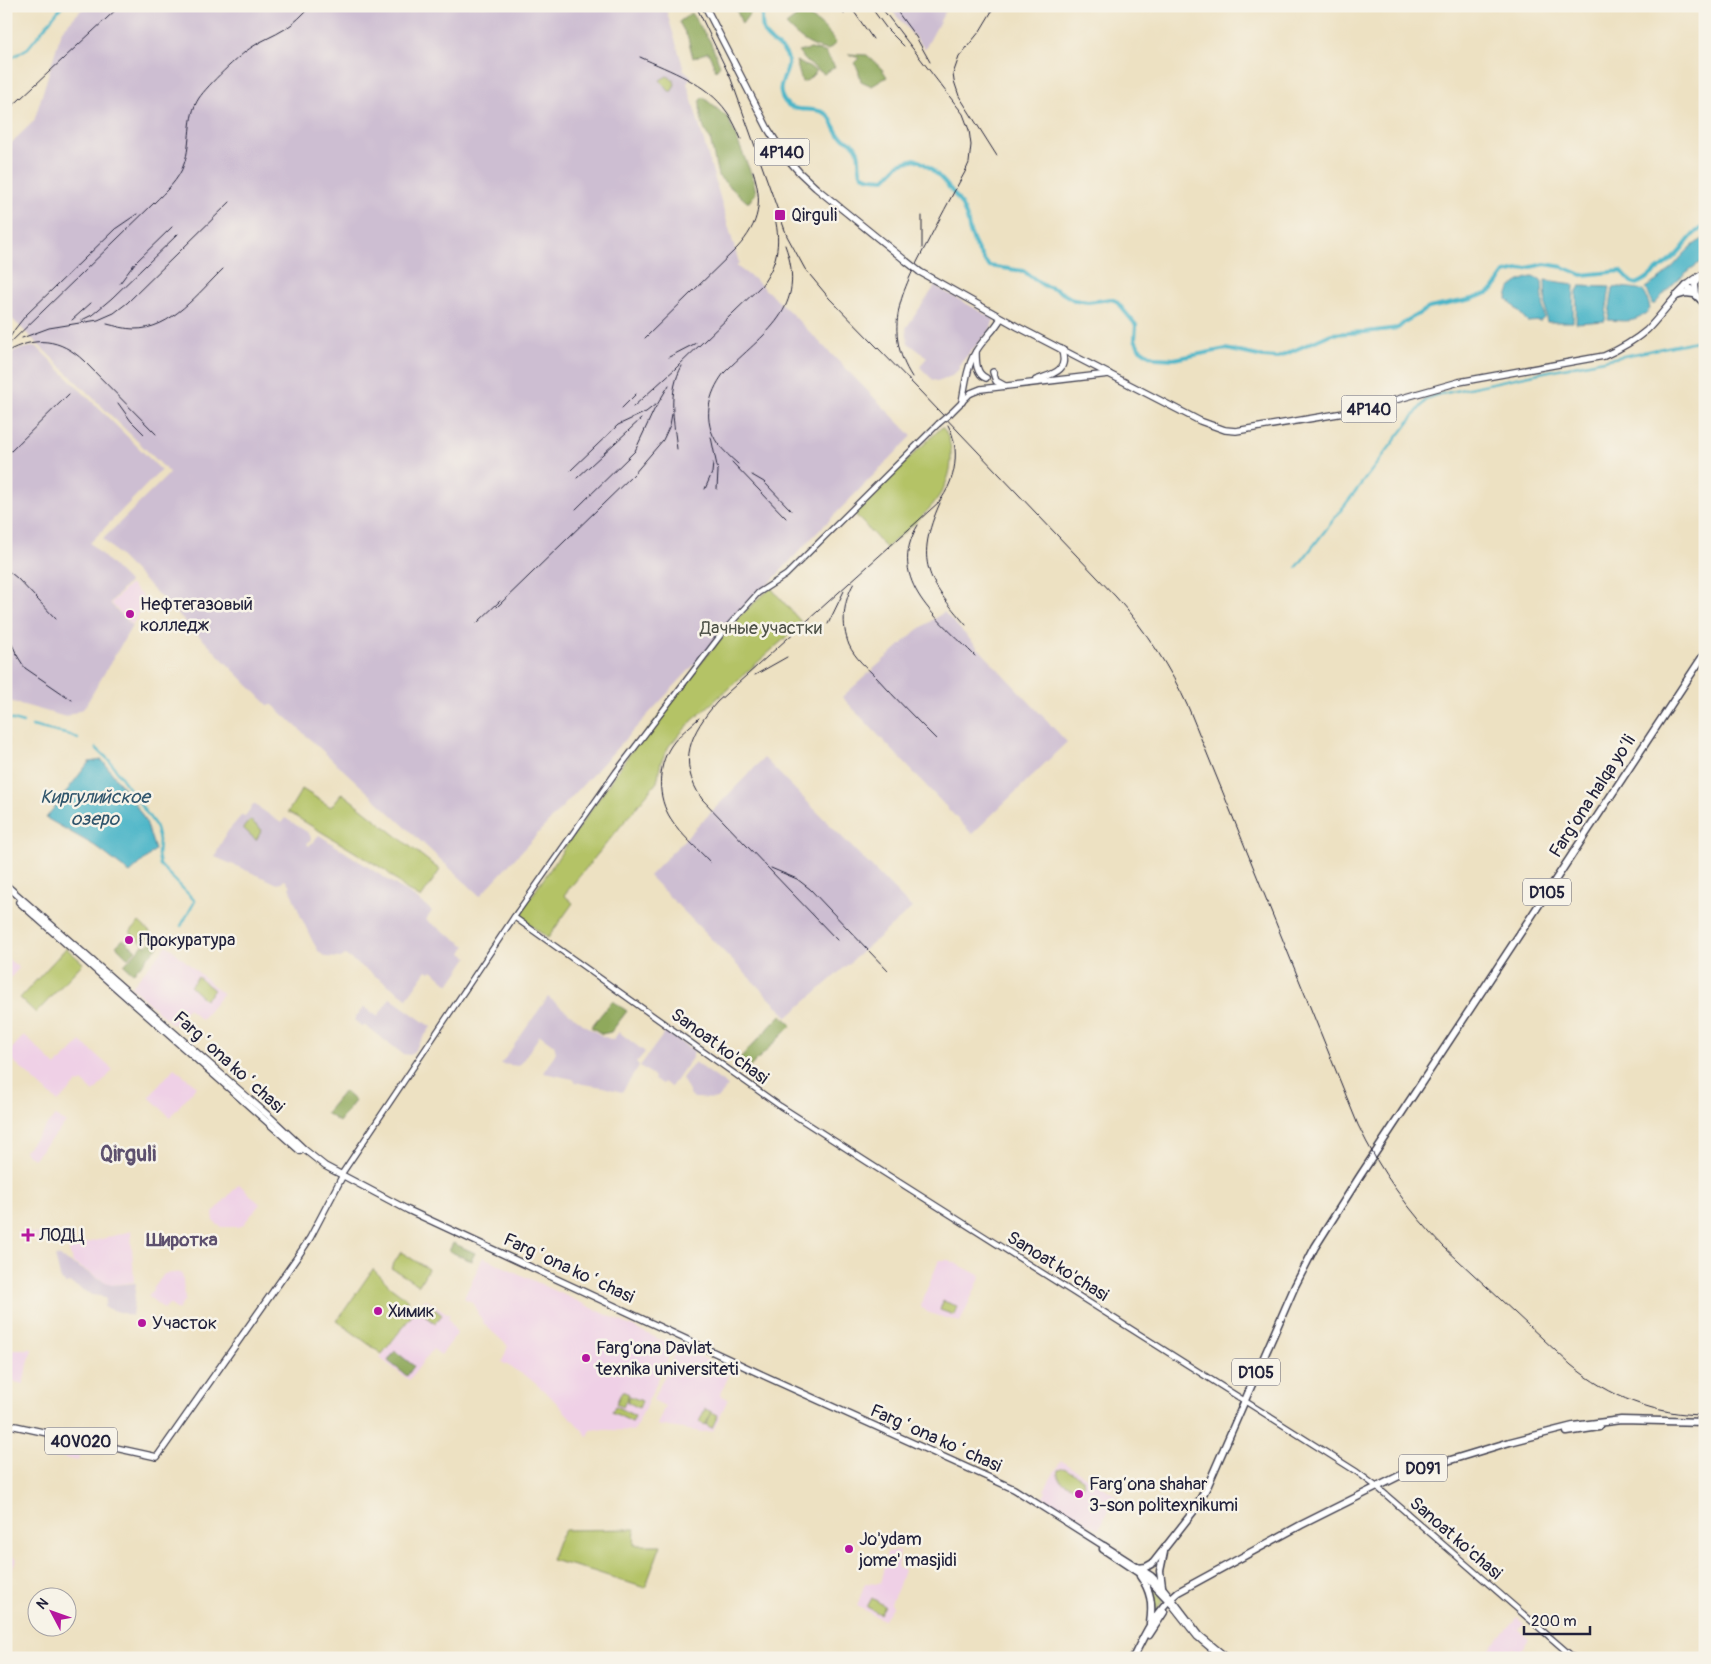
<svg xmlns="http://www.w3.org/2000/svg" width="1711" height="1664" font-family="Pangolin,sans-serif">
<rect width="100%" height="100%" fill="#f7f3e8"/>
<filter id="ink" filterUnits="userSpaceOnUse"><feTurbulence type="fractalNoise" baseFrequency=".02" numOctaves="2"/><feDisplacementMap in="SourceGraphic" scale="10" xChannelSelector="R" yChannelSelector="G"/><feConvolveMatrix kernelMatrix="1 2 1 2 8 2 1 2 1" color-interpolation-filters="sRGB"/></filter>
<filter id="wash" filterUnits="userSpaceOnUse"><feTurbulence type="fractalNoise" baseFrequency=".0096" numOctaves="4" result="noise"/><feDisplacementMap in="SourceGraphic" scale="20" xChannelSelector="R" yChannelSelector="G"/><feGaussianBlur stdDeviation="1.12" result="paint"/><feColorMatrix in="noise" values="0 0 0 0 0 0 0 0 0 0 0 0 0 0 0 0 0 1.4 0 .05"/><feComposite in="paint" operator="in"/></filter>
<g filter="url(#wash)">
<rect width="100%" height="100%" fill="#ede1c2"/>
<g fill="#efd0e6">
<polygon points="130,584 146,600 132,625 111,603"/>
<polygon points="167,945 223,994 201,1020 188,1008 173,1025 131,987"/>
<polygon points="6,957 19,968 6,983"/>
<polygon points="24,1035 56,1066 81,1041 113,1070 94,1092 82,1081 79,1084 77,1083 58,1102 9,1057 10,1055 8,1053"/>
<polygon points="174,1068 197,1086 170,1117 149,1097"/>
<polygon points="55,1116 66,1123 33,1159 25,1152 25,1150"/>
<polygon points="239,1184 260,1204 242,1226 237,1227 221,1227 214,1222 213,1213"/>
<polygon points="18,1231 39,1234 38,1239 17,1237"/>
<polygon points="131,1231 134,1282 111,1285 73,1263 68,1248"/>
<polygon points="483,1257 674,1346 634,1431 591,1429 588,1437 586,1436 585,1433 550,1396 529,1378 502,1362 508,1346 484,1324 472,1302 464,1298"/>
<polygon points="939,1260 949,1260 981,1276 960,1322 929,1313 920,1307"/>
<polygon points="182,1272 185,1300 178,1310 169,1304 164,1309 148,1296 164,1274"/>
<polygon points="425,1299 450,1315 448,1317 457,1334 441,1355 433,1349 409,1380 380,1358"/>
<polygon points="678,1347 731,1371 720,1395 728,1399 713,1431 702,1432 657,1425 665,1406 653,1400"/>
<polygon points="6,1349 32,1349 23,1384 6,1380"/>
<polygon points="51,1437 82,1444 78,1461 48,1454"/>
<polygon points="1061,1461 1117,1496 1098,1530 1043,1497 1046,1492 1044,1490"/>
<polygon points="900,1551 898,1568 904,1570 898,1588 891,1603 892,1607 883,1620 857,1606 865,1583 880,1584 887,1552"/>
<polygon points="6,1552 17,1560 6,1576"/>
<polygon points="1517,1618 1524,1624 1519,1630 1529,1639 1519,1653 1512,1649 1504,1658 1482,1657"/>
</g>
<g fill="#cdbed2">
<polygon points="85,6 665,6 684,70 691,76 687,83 739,263 736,266 755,280 789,311 912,436 805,545 480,896 273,705 268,705 103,539 170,473 6,313 6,148 34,121 62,30"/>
<polygon points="888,6 948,6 925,49"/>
<polygon points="935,286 994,319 990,330 958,366 960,368 952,376 937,381 933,380 920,367 927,357 908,343 906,328"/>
<polygon points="36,346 161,470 90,543 129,582 110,603 132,626 84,708 66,717 6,700 6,359 15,350"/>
<polygon points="944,612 1067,742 972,834 842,697 915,632"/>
<polygon points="764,758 912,908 788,1017 649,876"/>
<polygon points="254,804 281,823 285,818 307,832 310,835 311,839 307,844 309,846 319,835 420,901 432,911 426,920 466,946 462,953 468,957 449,985 432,970 430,972 427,970 407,998 345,955 341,958 325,957 319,952 313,942 301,917 289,887 291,886 285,880 278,884 215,857 220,845 228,831 242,815 245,816"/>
<polygon points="548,997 583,1024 602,1036 613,1040 619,1032 645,1052 636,1063 639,1066 622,1092 603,1087 583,1084 576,1082 573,1079 544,1073 556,1052 554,1045 540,1035 519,1066 501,1064"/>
<polygon points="390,998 431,1027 411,1055 403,1054 364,1025 362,1027 354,1020 363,1007 378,1016"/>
<polygon points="666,1031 694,1051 692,1058 671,1087 664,1082 662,1084 654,1079 655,1077 640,1066"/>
<polygon points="695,1062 728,1086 718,1099 694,1098 690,1094 682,1078"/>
<polygon points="55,1256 60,1257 111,1285 136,1283 132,1316 104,1307 106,1299 100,1296 92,1295 70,1283 65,1284 64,1281 61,1281"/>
</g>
<g fill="#b4c366" stroke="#6b7250">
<polygon points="667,76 673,79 675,84 672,91 669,91 660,80"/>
<polygon points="1705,277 1705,302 1699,296 1697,287 1702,279"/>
<path d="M942 427C949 434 950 443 951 452 954 497 916 521 886 548L853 512Z"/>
<polygon points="771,588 802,623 693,720 669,746 661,762 657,782 564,895 573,903 548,938 518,916 630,753 735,620"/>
<polygon points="302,789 331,807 342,793 440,870 421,898 406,889 385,870 288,812"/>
<polygon points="250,820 262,830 256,840 243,828"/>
<polygon points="139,922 151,933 143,943 130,932"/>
<polygon points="66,948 83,963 36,1013 20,998"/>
<polygon points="198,977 214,990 205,1000 190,986"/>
<polygon points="401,1252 428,1269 419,1285 391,1268"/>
<polygon points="373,1269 391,1287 407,1299 413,1314 382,1354 337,1321"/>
<polygon points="943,1301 957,1306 954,1315 940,1310"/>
<polygon points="426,1302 442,1315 435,1323 419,1311"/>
<polygon points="622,1391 629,1394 623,1407 616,1404"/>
<polygon points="629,1396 642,1401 639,1408 627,1402"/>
<polygon points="615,1406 635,1416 632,1422 612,1412"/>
<polygon points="705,1409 712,1412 705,1425 699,1422"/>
<polygon points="712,1412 718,1415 712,1428 706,1425"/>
<path d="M1064 1468 1083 1479 1084 1485 1082 1488 1077 1489C1069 1485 1055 1480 1058 1470Z"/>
<polygon points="635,1529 634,1545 661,1545 645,1588 593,1571 551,1560 558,1541 565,1530"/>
<polygon points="1145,1578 1163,1600 1153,1615"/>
<polygon points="872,1598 885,1606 880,1614 867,1607"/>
</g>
<g fill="#8fa95b" stroke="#58664b">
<polygon points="735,6 755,6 742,24"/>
<polygon points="691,13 710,41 720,65 716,70 708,52 693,58 688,38 679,22"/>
<path d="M802 13C818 20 827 29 836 43L828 50C809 47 799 38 786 25Z"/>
<polygon points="811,49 825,52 835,67 824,74 808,63 798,52"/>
<polygon points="848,54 867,55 882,69 887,77 872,86 861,81 858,69 854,63 859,58"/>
<polygon points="796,61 817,71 808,80 802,82"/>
<path d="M703 97 728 118 753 178 756 193 749 202H747L718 176 710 138C701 129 700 112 700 100Z"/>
<polygon points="157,935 163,941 133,973 124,965 143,945 146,946"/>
<polygon points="123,939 136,950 128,958 116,946"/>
<polygon points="612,1001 627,1011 611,1032 602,1034 591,1027"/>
<polygon points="781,1015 792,1025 748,1069 738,1060"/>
<polygon points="344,1091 355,1101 339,1122 326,1113"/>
<polygon points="453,1243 475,1253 471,1261 449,1251"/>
<polygon points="395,1351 414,1366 407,1376 388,1361"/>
</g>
<g fill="#4bb5c8" stroke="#366c82">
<path d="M1703 239H1705V260C1685 271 1669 287 1655 304H1652L1648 292 1645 288C1651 284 1657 281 1662 277 1677 265 1685 248 1703 239Z"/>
<path d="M1532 277 1540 279 1542 281 1544 318 1541 321 1528 322 1507 299C1508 285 1519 280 1532 277Z"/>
<polygon points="1545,280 1574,284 1573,322 1547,322 1546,318"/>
<polygon points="1580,286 1610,287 1605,321 1576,323 1577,291"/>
<path d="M1620 287C1641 290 1645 285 1650 309 1637 324 1626 321 1608 320L1613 288Z"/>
<polygon points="102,760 134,802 146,822 155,850 130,873 95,846 46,818 89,762"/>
</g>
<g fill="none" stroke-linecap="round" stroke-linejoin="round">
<g stroke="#4bb5c8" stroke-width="2.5">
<polyline points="6,61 28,48 62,6"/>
<path d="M1297 567 1426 400 1433 396C1523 375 1614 359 1705 339"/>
<polyline points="6,718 23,723"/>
<polyline points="32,726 70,735 78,739"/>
<polyline points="96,748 109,760 155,825 159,840 158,855 160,865 195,901 181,926"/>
</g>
<path stroke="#4bb5c8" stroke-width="4" d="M763 6C762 14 761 25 764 33 769 44 788 47 788 62 789 76 773 86 785 102 794 114 813 106 825 113 833 117 833 128 839 135 845 141 853 140 857 149 861 157 857 166 862 175L871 178 885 179 899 164 915 159C933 166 959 196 965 213 968 219 968 226 970 232 974 244 980 256 989 266L1023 271 1043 285 1057 290 1074 300 1088 302 1111 299 1116 301 1136 325 1135 339 1139 348 1149 355 1156 358 1174 359 1226 349 1263 357 1277 358 1331 334 1366 332 1398 328 1406 321 1429 308 1472 299 1488 293 1493 290 1505 273 1545 264 1563 267 1582 275 1621 271 1631 282 1636 284C1646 281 1651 274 1659 269 1667 263 1673 259 1680 251 1687 243 1694 230 1705 227"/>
</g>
</g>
<g filter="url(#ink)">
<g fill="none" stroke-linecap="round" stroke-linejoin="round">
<defs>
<g id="secondary">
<polyline points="951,413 971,393"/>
<polyline points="514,917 780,1106 875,1167 1357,1472 1377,1487 1574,1658"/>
<polyline points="341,1175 514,917 616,772 723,632 758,593 786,575 938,424"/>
<polyline points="1174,1601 1200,1635 1228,1658"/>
<polyline points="1171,1604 1197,1637 1222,1658"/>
</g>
<g id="primary">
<polyline points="705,6 768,129 785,156 800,173 816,188 906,261"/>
<path d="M920 272 1018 327 1200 421 1225 430 1236 431 1356 411 1459 382 1604 356C1620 349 1634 341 1647 330 1666 311 1680 285 1705 273"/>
<path d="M976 352C976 362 976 374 986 378"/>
<polyline points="993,372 996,381 1005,386"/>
<path d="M1036 380C1053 374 1070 371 1061 349"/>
<polyline points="971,393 981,389 1109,374"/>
<path d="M962 402C965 386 967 367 975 353 982 340 994 331 1001 318"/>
<polyline points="6,885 270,1117 305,1150 325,1166 408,1210 767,1377 1014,1489 1104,1546"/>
<polyline points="19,902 300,1151"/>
<polyline points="6,1424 157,1457 298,1256 310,1238 342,1177"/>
</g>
<g id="trunk">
<polyline points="1686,285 1705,304"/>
<polyline points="1696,295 1695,284 1702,275"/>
<polyline points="1676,296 1686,293 1694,294"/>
<polyline points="1567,1432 1599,1427"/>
<polyline points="1138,1568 1146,1567 1153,1563 1193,1512 1208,1485 1295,1286 1315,1247 1360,1176 1705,653"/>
<path d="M1140 1576C1151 1591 1153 1604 1150 1623"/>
<polyline points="1162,1586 1160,1571 1164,1552"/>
<polyline points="1171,1603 1148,1579 1103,1549 1104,1546 1151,1576 1160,1585 1173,1601"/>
<polyline points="1149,1635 1164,1612"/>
<path d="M1133 1658C1145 1633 1156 1610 1178 1592L1301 1525 1401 1475 1411 1472 1510 1442 1573 1426 1621 1420 1705 1422"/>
</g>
</defs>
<use href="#secondary" stroke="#403f4f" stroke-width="7"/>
<use href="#primary" stroke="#403f4f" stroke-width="8"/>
<use href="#trunk" stroke="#403f4f" stroke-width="9"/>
<use href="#secondary" stroke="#fff" stroke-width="4.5"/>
<use href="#primary" stroke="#fff" stroke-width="5.5"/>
<use href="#trunk" stroke="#fff" stroke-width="6"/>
<g stroke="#22223b" stroke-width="1">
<path d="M696 6 731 79 787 236 805 269 829 298 919 390 1116 597C1146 631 1170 667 1189 709L1358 1125C1380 1171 1409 1211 1444 1247L1571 1365C1610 1397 1655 1415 1705 1415"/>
<polyline points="841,6 844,14"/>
<polyline points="850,6 873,39"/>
<polyline points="870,6 887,29 904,46"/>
<path d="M880 6 963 114 969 130 971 145 969 163 965 172C951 197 938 222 925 247 902 290 882 330 912 377"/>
<polyline points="893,6 916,37 930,62"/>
<polyline points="995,6 980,31 959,57 953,74 954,81 959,96 997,156"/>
<path d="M640 57C670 71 707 83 727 112 733 120 737 130 741 139"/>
<polyline points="6,112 120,6"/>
<polyline points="922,248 922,216"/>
<polyline points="120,283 135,263 172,227"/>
<polyline points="72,320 91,303"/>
<polyline points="82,320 92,315 112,298 178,234"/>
<path d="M107 324C116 326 125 329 134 329 171 330 199 292 223 269"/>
<polyline points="22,338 49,328 98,320 114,313 127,303 230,202"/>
<path d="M645 338 737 248C760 223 763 202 753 171"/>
<polyline points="9,339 15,329 26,315 115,229 137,214"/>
<path d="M6 347 154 203C165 192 179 180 184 164 192 142 186 118 199 98 208 85 238 56 252 47 262 40 274 36 285 29 295 23 303 14 311 6"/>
<path d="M6 352C35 336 60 338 84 361L156 434"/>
<polyline points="669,357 696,343"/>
<polyline points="118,403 131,421 144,434"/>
<path d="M633 407 676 368 761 286C777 265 781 244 775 218"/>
<polyline points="622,408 636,394"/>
<polyline points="711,437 718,471 717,489"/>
<path d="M677 449C674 422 667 392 682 366"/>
<polyline points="6,456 69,394"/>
<polyline points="732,462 786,518"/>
<path d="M738 464C731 458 724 451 718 444 702 421 708 394 724 373 764 332 809 310 785 245"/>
<polyline points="571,470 618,425 646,412 655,405"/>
<polyline points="752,475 764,482 791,510"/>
<polyline points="577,478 641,419"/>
<polyline points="705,489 712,473 713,463"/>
<path d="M940 503C914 561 927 580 966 625"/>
<polyline points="576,509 635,451 654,410 669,385"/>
<path d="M918 525C884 581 940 620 975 656"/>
<polyline points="6,569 17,578 56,619"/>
<path d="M854 583C843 601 841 625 849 645 855 658 866 667 876 677 896 699 917 720 937 740"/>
<polyline points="497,607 634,474 663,440 670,425 672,414"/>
<polyline points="477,623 500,601"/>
<polyline points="828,624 844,591"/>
<polyline points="9,638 18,657 25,668 72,700"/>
<polyline points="755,675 787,657"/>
<path d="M699 718C690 727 678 735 671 746 657 767 657 798 671 819 681 835 697 848 710 862"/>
<polyline points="771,868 797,879 810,889 888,971"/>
<path d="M837 940 702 799C676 761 691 732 717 702L939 502C956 480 961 449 948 425"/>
</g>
<defs>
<polyline id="secondary-bridge" points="938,424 951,413"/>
<polyline id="primary-bridge" points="906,261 920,272"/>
</defs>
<use href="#secondary-bridge" stroke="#403f4f" stroke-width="7" stroke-linecap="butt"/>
<use href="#primary-bridge" stroke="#403f4f" stroke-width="8" stroke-linecap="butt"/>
<use href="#secondary-bridge" stroke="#fff" stroke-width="4.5"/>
<use href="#primary-bridge" stroke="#fff" stroke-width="5.5"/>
</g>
</g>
<g fill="#b5179e" stroke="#f7f3e8" stroke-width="2">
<rect x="774" y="209" width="12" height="12" rx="2.5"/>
<circle cx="130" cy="614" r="5"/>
<circle cx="129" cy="940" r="5"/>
<path d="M25.5 1227.5h5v5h5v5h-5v5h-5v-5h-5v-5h5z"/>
<circle cx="378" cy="1311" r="5"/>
<circle cx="142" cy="1323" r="5"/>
<circle cx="586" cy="1358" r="5"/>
<circle cx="1079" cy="1494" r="5"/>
<circle cx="849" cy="1549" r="5"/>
</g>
<g text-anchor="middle" stroke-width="5" stroke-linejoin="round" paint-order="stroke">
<g fill="#f7f3e8" stroke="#62616f" stroke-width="1">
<rect x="754.5" y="138.5" width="55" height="27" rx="4"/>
<rect x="1341.5" y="395.5" width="55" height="27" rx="4"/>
<rect x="1523" y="878.5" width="48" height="27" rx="4"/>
<rect x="1232" y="1358.5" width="48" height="27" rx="4"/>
<rect x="45" y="1427.5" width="72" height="27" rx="4"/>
<rect x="1399" y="1454.5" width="48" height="27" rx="4"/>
</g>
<g font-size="16" font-weight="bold" fill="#22223b">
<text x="782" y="158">4P140</text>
<text x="1369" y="415">4P140</text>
<text x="1547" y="898">D105</text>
<text x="1256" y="1378">D105</text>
<text x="81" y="1447">40V020</text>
<text x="1423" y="1474">D091</text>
</g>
<g font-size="18" fill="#22223b" stroke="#f7f3e8" text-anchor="start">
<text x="791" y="221">Qirguli</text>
<text x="140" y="610">Нефтегазовый<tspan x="140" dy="21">колледж</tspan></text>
<text x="139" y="946">Прокуратура</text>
<text x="39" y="1241">ЛОДЦ</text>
<text x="388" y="1317">Химик</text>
<text x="152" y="1329">Участок</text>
<text x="596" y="1354">Farg'ona Davlat<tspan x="596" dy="21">texnika universiteti</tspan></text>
<text x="1089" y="1490">Farg‘ona shahar<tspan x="1089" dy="21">3-son politexnikumi</tspan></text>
<text x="859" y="1545">Jo'ydam<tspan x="859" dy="21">jome' masjidi</tspan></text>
</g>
<g font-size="18" fill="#4e5248" stroke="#f7f3e8">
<text x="761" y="634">Дачные участки</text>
</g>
<g font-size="18" fill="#22223b" stroke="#f7f3e8">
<text transform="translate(1592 796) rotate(-57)" y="6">Farg‘ona halqa yo‘li</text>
<text transform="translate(720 1046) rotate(36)" y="6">Sanoat ko'chasi</text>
<text transform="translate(229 1062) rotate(42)" y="6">Fargʻona koʻchasi</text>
<text transform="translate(1058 1266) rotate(32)" y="6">Sanoat ko'chasi</text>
<text transform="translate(569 1268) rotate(25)" y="6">Fargʻona koʻchasi</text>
<text transform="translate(936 1438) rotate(24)" y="6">Fargʻona koʻchasi</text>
<text transform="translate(1456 1538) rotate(41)" y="6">Sanoat ko'chasi</text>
</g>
<g font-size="19" font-style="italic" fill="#30556c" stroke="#f7f3e8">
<text x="95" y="803">Киргулийское<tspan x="95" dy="22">озеро</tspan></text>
</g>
<g font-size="19" font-weight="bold" fill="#5d506e" stroke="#f7f3e8">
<text x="182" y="1246">Широтка</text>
</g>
<g font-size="22" font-weight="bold" fill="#5d506e" stroke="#f7f3e8">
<text x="128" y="1161">Qirguli</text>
</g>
</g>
<rect width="1711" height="1664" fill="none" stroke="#f7f3e8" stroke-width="25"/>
<g transform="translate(52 1612) rotate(311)"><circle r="24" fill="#f7f3e8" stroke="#a29fa3"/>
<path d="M0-4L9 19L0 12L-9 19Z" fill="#b5179e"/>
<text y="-8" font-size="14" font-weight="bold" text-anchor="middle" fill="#22223b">N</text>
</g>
<path d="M1524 1626v8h66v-8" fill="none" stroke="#22223b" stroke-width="2.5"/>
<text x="1531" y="1626" font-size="15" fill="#22223b" stroke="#f7f3e8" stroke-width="4" paint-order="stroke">200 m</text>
</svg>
